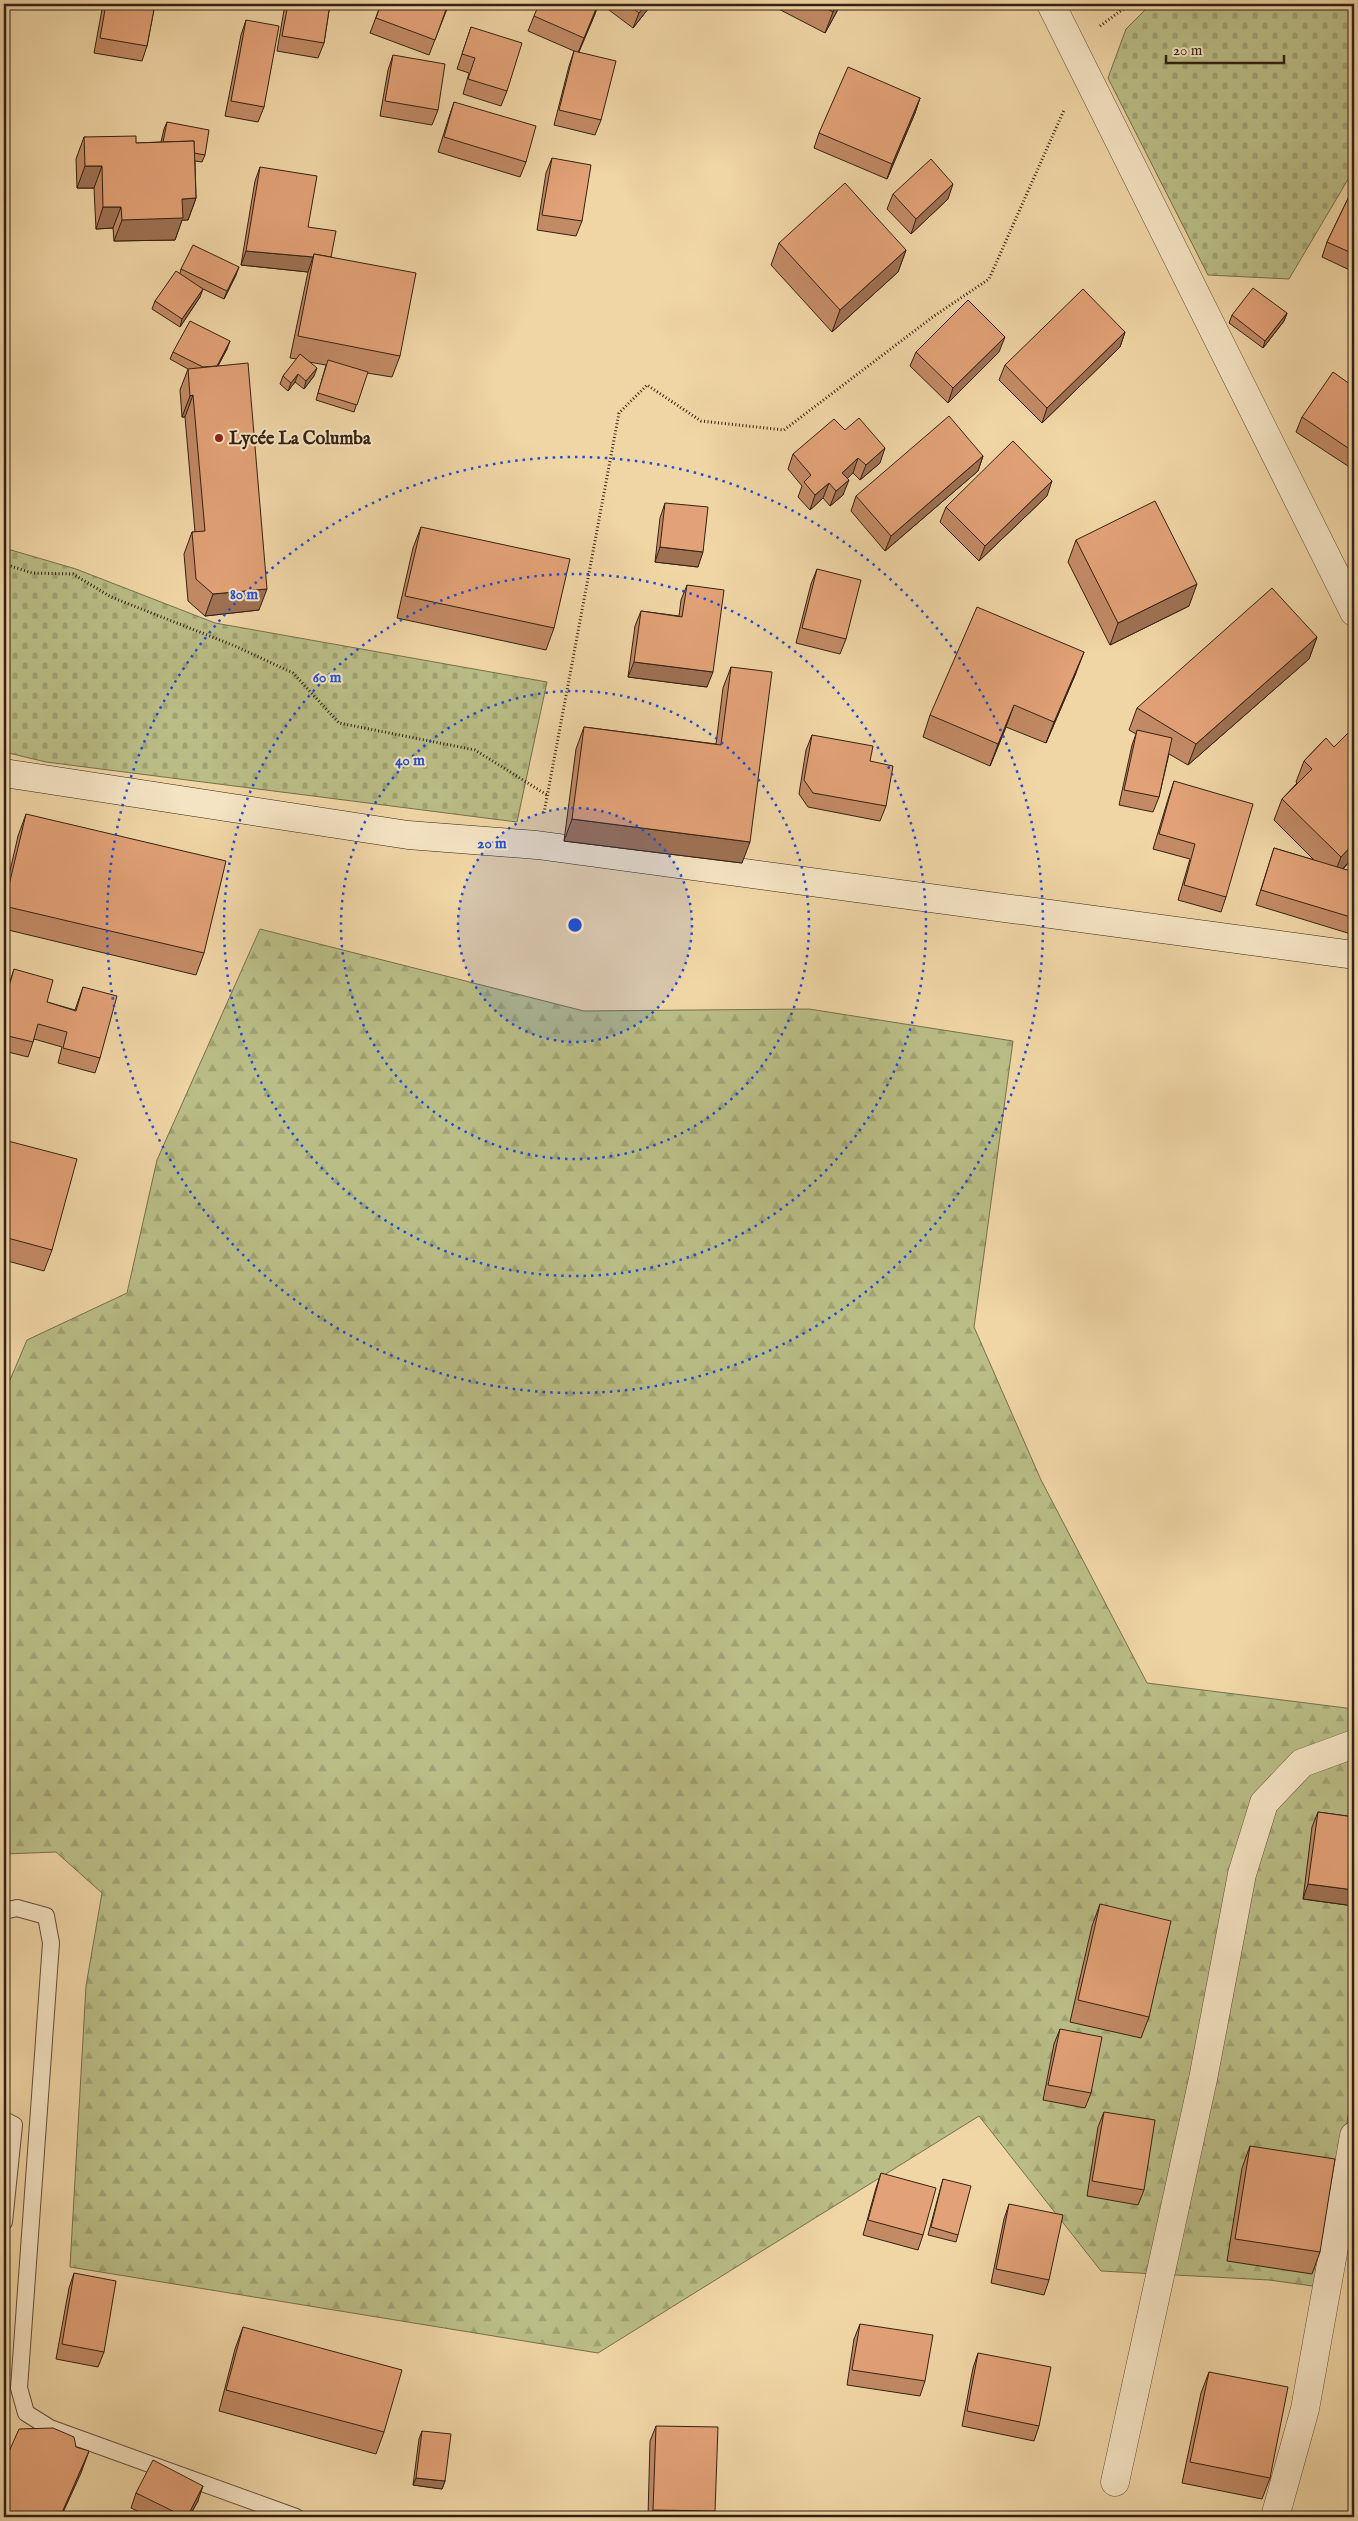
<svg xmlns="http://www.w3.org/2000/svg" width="1358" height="2521" font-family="'IM FELL English',serif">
<defs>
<pattern id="forest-firs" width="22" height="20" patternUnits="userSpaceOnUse" patternTransform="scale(1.25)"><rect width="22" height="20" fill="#babd86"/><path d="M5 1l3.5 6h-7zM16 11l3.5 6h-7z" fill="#a0a273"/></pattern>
<pattern id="cemetery-stones" width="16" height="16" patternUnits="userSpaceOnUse" patternTransform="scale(1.25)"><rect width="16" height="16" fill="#babd86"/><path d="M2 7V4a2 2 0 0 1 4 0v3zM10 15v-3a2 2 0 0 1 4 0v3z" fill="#a0a273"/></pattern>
</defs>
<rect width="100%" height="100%" fill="#f0d5a5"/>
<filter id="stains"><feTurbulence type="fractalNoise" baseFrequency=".004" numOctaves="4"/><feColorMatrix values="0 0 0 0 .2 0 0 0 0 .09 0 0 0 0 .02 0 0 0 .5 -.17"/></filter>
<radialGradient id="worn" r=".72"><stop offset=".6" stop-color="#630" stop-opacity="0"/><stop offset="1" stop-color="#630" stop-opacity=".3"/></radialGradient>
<polygon fill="url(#forest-firs)" stroke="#776f4d" points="260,929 584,1011 809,1009 1013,1041 974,1327 1041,1480 1147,1683 1354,1709 1354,2080 1320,2287 1269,2280 1101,2271 979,2116 598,2353 70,2267 86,1986 102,1893 56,1852 4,1854 4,1394 27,1340 127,1293 157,1160"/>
<g fill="url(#cemetery-stones)" stroke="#776f4d">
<polygon points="1151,4 1354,4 1354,178 1350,176 1289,279 1208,275 1108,78 1126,29"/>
<polygon points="4,548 76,569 215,623 547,682 517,822 46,762 4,752"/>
</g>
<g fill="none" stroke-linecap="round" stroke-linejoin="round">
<defs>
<g id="lane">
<polyline points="4,1911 17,1908 46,1916 51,1943 19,2388 26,2413 50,2428 296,2517"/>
<polyline points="4,2120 14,2125 4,2222"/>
</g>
<g id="street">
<polyline points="1051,4 1354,612"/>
<polyline points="1115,2482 1203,2079 1242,1874 1264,1803 1302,1763 1354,1744"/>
<polyline points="1275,2517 1305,2409 1354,2136"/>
</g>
<polyline id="secondary" points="4,773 408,835 537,845 1354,955"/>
</defs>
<use href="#lane" stroke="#634e38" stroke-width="18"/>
<use href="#street" stroke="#634e38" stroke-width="29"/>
<use href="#secondary" stroke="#342114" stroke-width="29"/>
<g stroke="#342114" stroke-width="3" stroke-dasharray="1 2.5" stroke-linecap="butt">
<polyline points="1100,26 1130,4"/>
<polyline points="4,564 32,573 73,574 111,597 235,646 293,673 339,723 475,750 547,795"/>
<polyline points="544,813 619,413 647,385 701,421 784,430 934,316 989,279 1064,110"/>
</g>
<use href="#lane" stroke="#f5e4c4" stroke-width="16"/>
<use href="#street" stroke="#f5e4c4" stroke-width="28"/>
<use href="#secondary" stroke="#f5e4c4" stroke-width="28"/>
</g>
<g fill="#c28a65" stroke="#342114">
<polygon points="103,4 155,4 147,46 142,61 94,53"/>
<polygon points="285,4 330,4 324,43 318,58 277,51"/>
<polygon points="381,4 449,4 429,55 370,33"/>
<polygon points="601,4 652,4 633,28"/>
<polygon points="769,4 841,4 825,33"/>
<polygon points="595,14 579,52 601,120 595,135 554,125 569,66 574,51 528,31 534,16"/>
<polygon points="246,20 264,107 258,122 225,116 241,35"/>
<polygon points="471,27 507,91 501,106 463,94 469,73 457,69"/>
<polygon points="393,55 438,110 432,125 380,116 388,70"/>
<polygon points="920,98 915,113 887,179 814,148 819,133"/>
<polygon points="454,102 526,162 520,177 438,152 449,117"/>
<polygon points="167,122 205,155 202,162 195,161 196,198 188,220 182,220 175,240 114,241 113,228 96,229 94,188 77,188 76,159 84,137 136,143 161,142 164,129"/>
<polygon points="552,158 582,221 576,236 537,230 546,173"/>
<polygon points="260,167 308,227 331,257 400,356 392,377 367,373 354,412 316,400 326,365 309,362 314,376 304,389 295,382 288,391 280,384 283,376 297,359 290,358 308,272 241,265 255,181"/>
<polygon points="1354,186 1354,272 1322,257 1327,242"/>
<polygon points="893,194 948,199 911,234 887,209"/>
<polygon points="779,243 906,250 898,272 832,332 771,265"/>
<polygon points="181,269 236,275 224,299 199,287 200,297 180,327 152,309 155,301 180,273"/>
<polygon points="1287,313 1284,321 1263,348 1229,323 1232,315"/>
<polygon points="1125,332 1120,347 1042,423 999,380 1005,365"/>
<polygon points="227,349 218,366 259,610 205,616 188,601 184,554 192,532 195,532 185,417 182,417 180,390 188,369 170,359 173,352"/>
<polygon points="916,352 999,352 948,403 910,366"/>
<polygon points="1354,387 1354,470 1296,432 1302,417"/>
<polygon points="845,430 880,463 860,480 853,473 847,478 843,495 830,506 823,498 810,510 798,497 802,486 788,469 793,454"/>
<polygon points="983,456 978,471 885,551 851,511 856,496"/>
<polygon points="1047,496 979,561 940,522 946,507"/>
<polygon points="665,503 698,567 655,562 660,518"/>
<polygon points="421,527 554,628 546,650 397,618 413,548"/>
<polygon points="1076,540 1189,606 1110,645 1068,562"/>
<polygon points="817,569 846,639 840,654 796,643 811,584"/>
<polygon points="687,585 707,687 628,677 635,626 641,611 679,616 681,600"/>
<polygon points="1317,637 1309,659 1188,765 1169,754 1159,797 1153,812 1119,805 1132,745 1136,734 1129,730 1137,708"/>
<polygon points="731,667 742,863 564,841 576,749 584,727 716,744 723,688"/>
<polygon points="1076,673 1046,743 1006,727 990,766 923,737 930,715"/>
<polygon points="812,735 870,761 886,806 880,821 808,807 799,794 806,750"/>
<polygon points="1326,738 1354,857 1343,869 1354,872 1354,926 1351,934 1256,905 1274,848 1314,860 1274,820 1282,799 1297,783 1296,782 1304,761"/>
<polygon points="1174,781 1226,897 1221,912 1178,900 1190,859 1153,849 1169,796"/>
<polygon points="26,814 204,953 196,975 4,929 4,897 18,836"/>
<polygon points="14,969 47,1002 75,1010 83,987 100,1058 95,1073 58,1063 62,1047 34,1039 28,1057 4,1051 4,1000"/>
<polygon points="4,1140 52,1250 44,1271 4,1260"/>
<polygon points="1318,1812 1354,1817 1354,1906 1303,1899 1312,1827"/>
<polygon points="1100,1904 1149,2017 1141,2038 1070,2022 1092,1926"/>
<polygon points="1060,2029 1091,2093 1085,2108 1043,2100 1054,2044"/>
<polygon points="1104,2112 1144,2190 1138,2205 1087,2196 1098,2127"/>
<polygon points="1250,2146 1320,2252 1312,2274 1227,2261 1242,2168"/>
<polygon points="881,2173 923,2235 918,2250 863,2235 876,2188"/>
<polygon points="943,2179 958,2235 956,2242 928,2235 941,2186"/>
<polygon points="1009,2204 1049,2280 1044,2295 991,2283 1004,2219"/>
<polygon points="1354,2229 1354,2247 1350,2246"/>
<polygon points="74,2273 104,2352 98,2367 56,2359 69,2288"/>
<polygon points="860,2324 925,2381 920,2396 847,2385 854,2339"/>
<polygon points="243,2327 384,2432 376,2454 219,2411 235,2349"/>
<polygon points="978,2353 1039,2426 1034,2441 962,2426 973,2368"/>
<polygon points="1209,2372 1270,2478 1262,2499 1182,2483 1201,2393"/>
<polygon points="656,2426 713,2517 648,2517 650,2441"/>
<polygon points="422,2431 445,2481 442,2489 413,2485 419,2439"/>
<polygon points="136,2493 198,2501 189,2517 150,2517 131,2508"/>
</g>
<g fill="#9e7153" stroke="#342114">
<polygon points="599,4 595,14 578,53 584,38"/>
<polygon points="646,4 652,4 633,28 639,13"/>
<polygon points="837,4 841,4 825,33 833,12"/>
<polygon points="920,98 915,113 887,179 892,164"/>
<polygon points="85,166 102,166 94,188 77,188"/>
<polygon points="953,184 948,199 911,234 916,219"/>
<polygon points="196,198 188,220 182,220 175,240 114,241 122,220 182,199"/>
<polygon points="103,207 121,207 113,228 96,229"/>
<polygon points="906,250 898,272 832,332 840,310"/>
<polygon points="246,251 313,257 308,272 241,265"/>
<polygon points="239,267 236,275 224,299 227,291"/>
<polygon points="203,289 200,297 180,327 182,319"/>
<polygon points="1287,313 1284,321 1263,348 1265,341"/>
<polygon points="1125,332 1120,347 1042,423 1047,408"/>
<polygon points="1005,337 999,352 948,403 953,388"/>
<polygon points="230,341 227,349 210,380 213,373"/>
<polygon points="317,368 314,376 304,389 306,381"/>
<polygon points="298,374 295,382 288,391 291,383"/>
<polygon points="193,395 185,417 182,417 190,396"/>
<polygon points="885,448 880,463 860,480 866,465"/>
<polygon points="983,456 978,471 885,551 891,536"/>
<polygon points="858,458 853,473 837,488 842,473"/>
<polygon points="849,480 843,495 830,506 836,491"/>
<polygon points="1052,481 1047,496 979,561 985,546"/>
<polygon points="829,483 823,498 810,510 815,495"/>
<polygon points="660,547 703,552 698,567 655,562"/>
<polygon points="1197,584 1189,606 1110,645 1118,623"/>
<polygon points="267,589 259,610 205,616 213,594"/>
<polygon points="1317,637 1309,659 1188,765 1196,744"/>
<polygon points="1084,652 1076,673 1046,743 1054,722"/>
<polygon points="634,662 713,672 707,687 628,677"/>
<polygon points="1014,705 1006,727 990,766 998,744"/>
<polygon points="572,819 750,842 742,863 564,841"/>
<polygon points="1354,843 1354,857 1333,878 1341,857"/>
<polygon points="1308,1884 1354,1890 1354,1906 1303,1899"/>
<polygon points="89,2451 81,2473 61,2517 60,2517"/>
<polygon points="416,2478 445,2481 442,2489 413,2485"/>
<polygon points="203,2486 198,2501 189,2517 187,2517"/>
<polygon points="653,2510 715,2511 713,2517 650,2517"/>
</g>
<g fill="#e2a176" stroke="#342114">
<polygon points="106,4 155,4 147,46 100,38"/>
<polygon points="288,4 330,4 324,43 282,36"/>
<polygon points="381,4 448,4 435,40 376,18"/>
<polygon points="539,4 598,4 584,38 534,16"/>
<polygon points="627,4 646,4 639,13"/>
<polygon points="818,4 837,4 833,12"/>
<polygon points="246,20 279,26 264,107 231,101"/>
<polygon points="471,27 522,43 507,91 468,79 475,58 462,54"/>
<polygon points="574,51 616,61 601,120 559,110"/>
<polygon points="393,55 445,64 438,110 385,101"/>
<polygon points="848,67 920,98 892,164 819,133"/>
<polygon points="454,102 536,126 526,162 444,137"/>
<polygon points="167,122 209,130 205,155 194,153 194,141 163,142"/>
<polygon points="136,136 136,143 194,141 196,198 182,199 183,218 122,220 121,207 103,207 102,166 85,166 84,137"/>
<polygon points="552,158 591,165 582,221 542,215"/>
<polygon points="931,159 953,184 916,219 893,194"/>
<polygon points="260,167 317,176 308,227 336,231 331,257 314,254 313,257 246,251"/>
<polygon points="845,183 906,250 840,310 779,243"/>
<polygon points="1354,186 1354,254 1327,242"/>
<polygon points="193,245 239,267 227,291 181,269"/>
<polygon points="314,254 416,273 400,356 298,336"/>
<polygon points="176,271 203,289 182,319 155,301"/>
<polygon points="1253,288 1287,313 1265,341 1232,315"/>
<polygon points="1083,289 1125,332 1047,408 1005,365"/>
<polygon points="968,300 1005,337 953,388 916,352"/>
<polygon points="190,321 230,341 217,366 203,367 173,352"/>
<polygon points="300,354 317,368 306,381 298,374 291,383 283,376"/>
<polygon points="328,360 368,372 357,405 318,393"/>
<polygon points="248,363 267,589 213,594 196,579 192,532 205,531 193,395 190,396 188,369"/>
<polygon points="1333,372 1354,387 1354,452 1302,417"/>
<polygon points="949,416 983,456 891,536 856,496"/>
<polygon points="859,418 885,448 866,465 858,458 842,473 849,480 836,491 829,483 815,495 804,482 811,475 793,454 834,419 845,430"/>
<polygon points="1013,441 1052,481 985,546 946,507"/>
<polygon points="1155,501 1197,584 1118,623 1076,540"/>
<polygon points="665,503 708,507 703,552 660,547"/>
<polygon points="421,527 570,559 554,628 405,596"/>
<polygon points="817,569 861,580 846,639 802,628"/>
<polygon points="687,585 724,590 713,672 634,662 641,611 682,617"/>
<polygon points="1272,588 1317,637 1196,744 1137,708"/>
<polygon points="977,607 1084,652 1054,722 1014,705 998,744 930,715"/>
<polygon points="731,667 772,672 750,842 572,819 584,727 721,745"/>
<polygon points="1137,730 1172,738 1159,797 1124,790"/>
<polygon points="1351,730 1354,734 1354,843 1341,857 1282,799 1312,769 1304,761 1326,738 1334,747"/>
<polygon points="812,735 873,746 870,761 893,766 886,806 813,793 804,780"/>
<polygon points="1174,781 1253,804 1226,897 1184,885 1195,844 1159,834"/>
<polygon points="26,814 226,861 204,953 4,906"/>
<polygon points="1274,848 1354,872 1354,918 1261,890"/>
<polygon points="14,969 53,980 47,1002 76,1011 83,987 117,996 100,1058 63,1048 67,1032 38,1024 33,1042 4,1035 4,1004"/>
<polygon points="4,1140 77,1159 52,1250 4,1237"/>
<polygon points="1318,1812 1354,1817 1354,1890 1308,1884"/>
<polygon points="1100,1904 1171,1921 1149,2017 1078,2000"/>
<polygon points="1060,2029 1102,2037 1091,2093 1048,2085"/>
<polygon points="1104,2112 1155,2120 1144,2190 1092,2181"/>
<polygon points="4,2121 8,2121 4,2149"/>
<polygon points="1250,2146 1335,2159 1320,2252 1235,2239"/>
<polygon points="881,2173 936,2188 923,2235 868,2220"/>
<polygon points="943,2179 971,2186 958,2235 931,2227"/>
<polygon points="1009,2204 1063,2215 1049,2280 996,2269"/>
<polygon points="74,2273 116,2281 104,2352 62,2344"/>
<polygon points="860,2324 933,2335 925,2381 852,2370"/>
<polygon points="243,2327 402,2370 384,2432 226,2390"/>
<polygon points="978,2353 1051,2367 1039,2426 967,2411"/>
<polygon points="1209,2372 1288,2387 1270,2478 1190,2462"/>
<polygon points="656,2426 718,2427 715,2511 653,2510"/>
<polygon points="53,2428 74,2437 76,2447 89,2451 60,2517 4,2517 4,2463 19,2429"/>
<polygon points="422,2431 451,2434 445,2481 416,2478"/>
<polygon points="153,2460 203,2486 187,2517 185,2517 136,2493"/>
</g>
<circle cx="575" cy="925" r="117" fill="#1d4ed8" fill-opacity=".12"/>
<g fill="none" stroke="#1d4ed8" stroke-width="2.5" stroke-dasharray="2.5 5">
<circle cx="575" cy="925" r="117"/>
<circle cx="575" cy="925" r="234"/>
<circle cx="575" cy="925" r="351"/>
<circle cx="575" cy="925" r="468"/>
</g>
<circle fill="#8f2418" stroke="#f5e4c4" stroke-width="2" cx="219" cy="438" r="5"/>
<g text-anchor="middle" stroke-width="4" stroke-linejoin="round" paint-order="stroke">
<g font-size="18" font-weight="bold" fill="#342114" stroke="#f5e4c4" text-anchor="start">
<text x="229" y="444">Lycée La Columba</text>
</g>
</g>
<circle cx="575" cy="925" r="8" fill="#1d4ed8" stroke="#f5e4c4" stroke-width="2.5"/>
<g font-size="15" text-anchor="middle" font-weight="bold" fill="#1d4ed8" stroke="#f5e4c4" stroke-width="4" stroke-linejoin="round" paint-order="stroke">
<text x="244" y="599">80 m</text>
<text x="327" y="682">60 m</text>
<text x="410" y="765">40 m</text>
<text x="492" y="848">20 m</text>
</g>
<rect width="1358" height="2521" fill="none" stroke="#f0d5a5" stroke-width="20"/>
<rect x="5" y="5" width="1348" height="2511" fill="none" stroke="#342114" stroke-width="2.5"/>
<rect x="10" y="10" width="1338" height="2501" fill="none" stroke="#342114"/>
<path d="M1166 55v8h118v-8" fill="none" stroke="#342114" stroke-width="2.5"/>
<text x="1173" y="55" font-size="15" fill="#342114" stroke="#f5e4c4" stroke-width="4" paint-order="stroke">20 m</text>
<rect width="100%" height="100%" filter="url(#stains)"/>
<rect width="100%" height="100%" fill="url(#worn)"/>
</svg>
